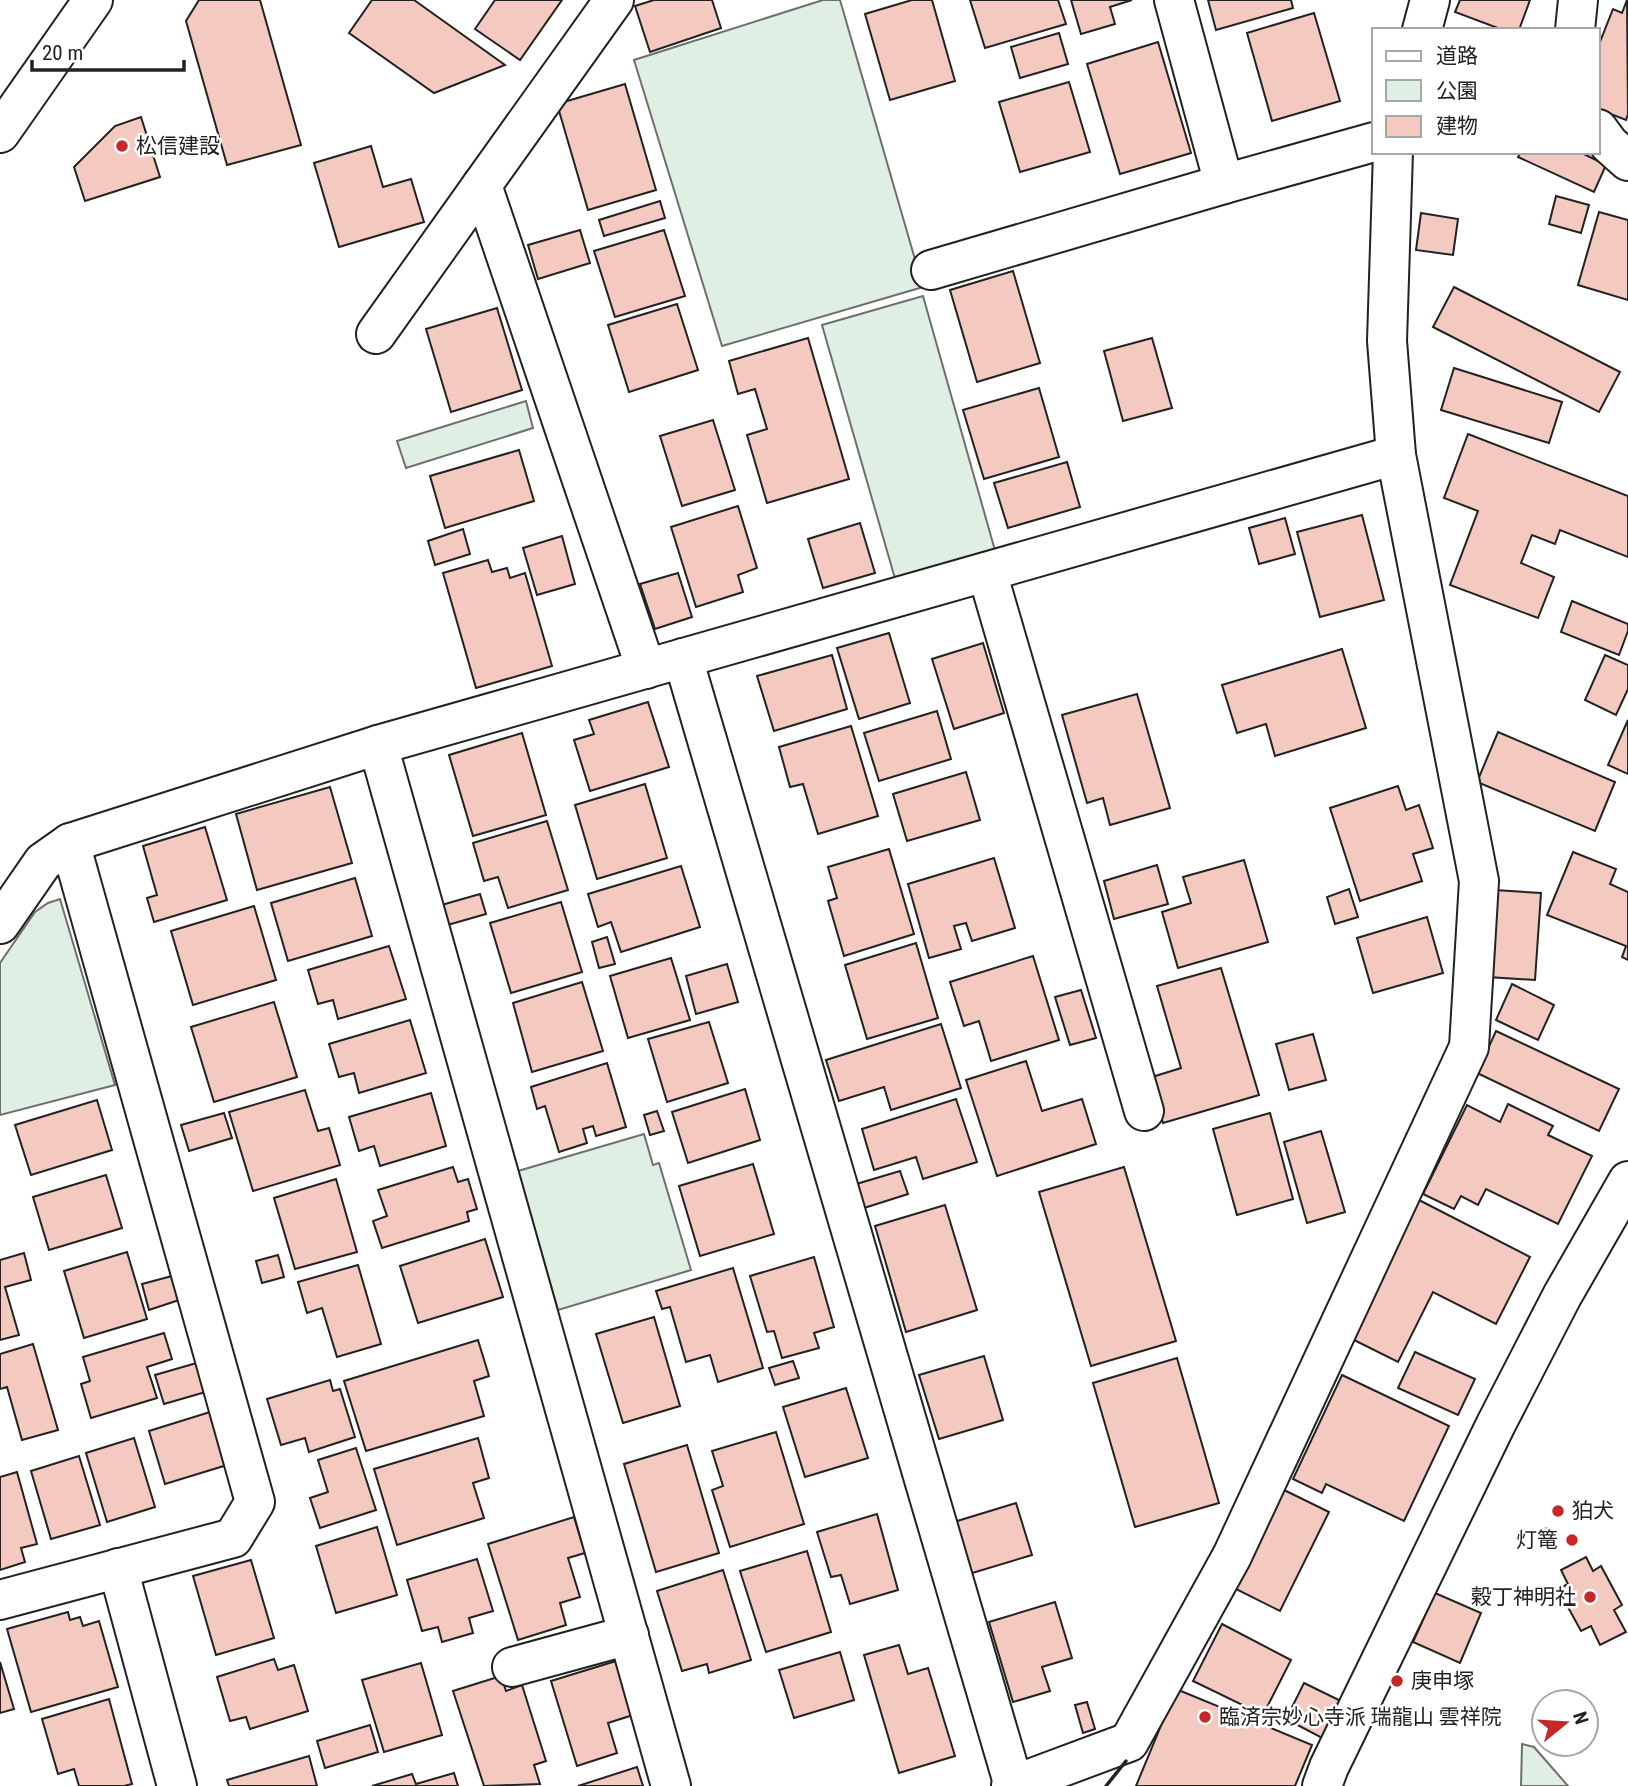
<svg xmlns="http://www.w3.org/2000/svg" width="1628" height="1786" font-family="'Roboto Condensed','Noto Sans JP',sans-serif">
<rect width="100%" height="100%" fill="#fff"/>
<g fill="#e0efe3" stroke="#6f6f6f" stroke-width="2">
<polygon points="823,0 840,0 923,287 722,346 634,60"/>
<polygon points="923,296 996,554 896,582 822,325"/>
<polygon points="526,401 533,428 406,468 397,441"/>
<polygon points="60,899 115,1085 0,1115 0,963 35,912 48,903"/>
<polygon points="644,1134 653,1165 659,1163 691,1270 558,1310 518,1171"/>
<polygon points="1522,1744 1534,1747 1568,1786 1521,1786"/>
</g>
<g fill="#f3c9c0" stroke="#222" stroke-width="2">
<polygon points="199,0 260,0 301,145 227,165 186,21"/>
<polygon points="372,0 414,0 505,65 434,93 349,33"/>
<polygon points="495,0 562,0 520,60 475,29"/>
<polygon points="654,0 712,0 721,28 650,52 635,6"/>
<polygon points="912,0 932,0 955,81 890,100 865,14"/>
<polygon points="970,0 1058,0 1066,24 985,48"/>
<polygon points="1071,0 1132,0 1110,7 1115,24 1081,34"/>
<polygon points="1208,0 1291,0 1293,8 1216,30"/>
<polygon points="1460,0 1530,0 1519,30 1503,30 1455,12"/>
<polygon points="1627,0 1628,114 1626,120 1598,109 1598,47 1613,9 1622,13"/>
<polygon points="1314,13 1340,101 1272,121 1247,33"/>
<polygon points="1059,33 1068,64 1020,78 1011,47"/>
<polygon points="1158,42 1191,153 1120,174 1087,64"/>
<polygon points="1069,82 1090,152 1020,172 999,102"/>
<polygon points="625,84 656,190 588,210 557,104"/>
<polygon points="141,117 160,177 85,201 74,167 115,126"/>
<polygon points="371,146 383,187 411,179 424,222 339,247 314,163"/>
<polygon points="1521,152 1580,152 1606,165 1594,192 1518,157"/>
<polygon points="1556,196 1589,205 1581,233 1549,224"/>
<polygon points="660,201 665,218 604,236 599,220"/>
<polygon points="1599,212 1628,220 1628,300 1578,285"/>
<polygon points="1421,213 1458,219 1453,255 1416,250"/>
<polygon points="580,230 590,263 538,279 528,245"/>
<polygon points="664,230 685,296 615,317 594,251"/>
<polygon points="1013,271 1040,363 977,382 950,290"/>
<polygon points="1454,287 1620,372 1599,412 1433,327"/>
<polygon points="677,304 698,370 629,392 608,325"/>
<polygon points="497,308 522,390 451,412 426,329"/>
<polygon points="808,338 849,479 767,503 747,435 767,429 755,389 738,394 729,361"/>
<polygon points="1152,338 1172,408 1123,421 1104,351"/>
<polygon points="1454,368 1562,402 1549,443 1441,410"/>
<polygon points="1039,388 1059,457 984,479 963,410"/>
<polygon points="713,420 735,490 682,506 660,436"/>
<polygon points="1468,434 1628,496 1628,557 1560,530 1555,544 1532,535 1521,563 1554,577 1538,618 1450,585 1478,511 1444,498"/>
<polygon points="519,450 534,501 445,528 430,476"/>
<polygon points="1067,462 1080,507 1008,528 994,483"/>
<polygon points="738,506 757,568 738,575 743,592 696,607 671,527"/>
<polygon points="1362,515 1384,600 1320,617 1297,532"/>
<polygon points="1285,518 1295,554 1259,564 1249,528"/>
<polygon points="860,523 875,573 823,588 808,539"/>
<polygon points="463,529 470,554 435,565 428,541"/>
<polygon points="562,536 575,584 537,595 523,548"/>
<polygon points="488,560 492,572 507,568 510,578 525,573 552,666 476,688 443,573"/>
<polygon points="678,573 692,617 655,629 640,584"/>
<polygon points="1572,601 1628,624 1628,631 1619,655 1561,632"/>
<polygon points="889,633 910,703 859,719 837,648"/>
<polygon points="983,643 1004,713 954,729 932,659"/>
<polygon points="1342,649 1366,728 1275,756 1266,724 1237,733 1222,685"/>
<polygon points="832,655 847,709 774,731 757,676"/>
<polygon points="1605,655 1628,665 1628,689 1616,715 1585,700"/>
<polygon points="1137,694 1170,808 1110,825 1103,798 1087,803 1062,715"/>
<polygon points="648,702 669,767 590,791 574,740 594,734 589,720"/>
<polygon points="937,711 951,759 879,781 864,733"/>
<polygon points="1628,720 1628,774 1608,765"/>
<polygon points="851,726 878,816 818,834 803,784 790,787 779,747"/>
<polygon points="1498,732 1615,782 1595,831 1477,782"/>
<polygon points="522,733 546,815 473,836 449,755"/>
<polygon points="966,772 980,820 907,841 893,794"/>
<polygon points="645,784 667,858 597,879 575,805"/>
<polygon points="1398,786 1406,810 1419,805 1433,848 1413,854 1422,881 1360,901 1330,808"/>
<polygon points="330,787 352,863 257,890 236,814"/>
<polygon points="547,821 568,890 508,908 498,877 484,881 473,843"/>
<polygon points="205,827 227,900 154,922 147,898 157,895 143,846"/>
<polygon points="889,849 914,934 844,956 828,901 837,898 828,867"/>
<polygon points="1573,852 1616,869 1610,884 1628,892 1628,960 1622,957 1626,946 1547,915"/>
<polygon points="994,858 1015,928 972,941 966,923 954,926 961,949 929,958 908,884"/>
<polygon points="1244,860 1268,942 1178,968 1162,912 1191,903 1183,877"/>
<polygon points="1157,865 1168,904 1114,919 1104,881"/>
<polygon points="681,866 700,927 621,952 611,922 598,927 588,894"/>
<polygon points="355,878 372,936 288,961 271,903"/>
<polygon points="1349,889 1358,917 1335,924 1327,897"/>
<polygon points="1495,890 1541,893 1535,980 1488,977"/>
<polygon points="480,894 486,914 444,926 438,906"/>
<polygon points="561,902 582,972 511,993 490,923"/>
<polygon points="254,906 276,980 193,1005 171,931"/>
<polygon points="1427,917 1443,973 1373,993 1357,938"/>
<polygon points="607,937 615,964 599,968 592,942"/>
<polygon points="916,943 938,1018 867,1039 845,965"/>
<polygon points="389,946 406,999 338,1019 333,1000 318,1004 308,970"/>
<polygon points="1033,956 1059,1040 991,1061 979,1021 964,1026 950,982"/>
<polygon points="671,958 690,1020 628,1038 610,976"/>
<polygon points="727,964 738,1002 696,1014 686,976"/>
<polygon points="1221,968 1259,1095 1163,1123 1149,1078 1181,1068 1157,986"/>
<polygon points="582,982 603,1051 532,1072 513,1003"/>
<polygon points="1512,984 1554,1005 1538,1040 1496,1020"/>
<polygon points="1081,990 1096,1038 1070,1045 1055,997"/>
<polygon points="274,1002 297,1077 214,1102 191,1027"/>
<polygon points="410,1020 426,1073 359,1093 354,1073 339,1077 329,1044"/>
<polygon points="709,1022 728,1083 667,1102 648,1039"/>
<polygon points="941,1024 961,1088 891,1110 884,1087 839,1101 826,1060"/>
<polygon points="1496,1031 1619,1089 1599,1131 1477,1073"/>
<polygon points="1313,1034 1326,1080 1289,1090 1276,1044"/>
<polygon points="1026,1061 1042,1111 1082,1099 1096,1144 997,1176 966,1080"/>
<polygon points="607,1063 626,1127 596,1136 593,1126 583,1129 587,1143 559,1152 545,1106 537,1109 531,1087"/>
<polygon points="745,1089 760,1140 688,1163 672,1112"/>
<polygon points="305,1090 318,1131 329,1128 340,1165 253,1191 229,1112"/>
<polygon points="431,1093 446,1146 380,1166 374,1146 359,1151 349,1117"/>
<polygon points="956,1099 977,1162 923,1179 916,1157 874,1170 862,1129"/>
<polygon points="97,1100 112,1150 31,1175 15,1125"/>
<polygon points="1508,1104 1553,1126 1548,1135 1592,1156 1558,1224 1486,1189 1478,1205 1461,1196 1454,1209 1423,1194 1467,1105 1500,1122"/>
<polygon points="657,1111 664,1131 650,1135 644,1115"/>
<polygon points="224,1113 232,1138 189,1151 181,1125"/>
<polygon points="1270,1113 1293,1199 1237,1215 1213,1129"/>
<polygon points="1321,1131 1345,1212 1307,1223 1284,1142"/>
<polygon points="753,1164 774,1234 700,1256 679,1186"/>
<polygon points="453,1167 458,1182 468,1179 477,1209 467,1212 469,1221 382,1248 373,1221 387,1216 378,1190"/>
<polygon points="1124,1167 1176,1341 1091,1366 1039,1192"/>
<polygon points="900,1171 908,1194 861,1209 853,1185"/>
<polygon points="106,1175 122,1228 49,1250 33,1197"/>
<polygon points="336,1179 357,1252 295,1269 274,1198"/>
<polygon points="1417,1199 1530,1257 1496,1324 1433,1292 1398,1362 1348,1337"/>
<polygon points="945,1205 977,1310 906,1332 875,1226"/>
<polygon points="485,1239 503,1297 418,1323 400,1266"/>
<polygon points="127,1252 147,1319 84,1338 64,1271"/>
<polygon points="24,1253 31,1280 5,1287 19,1335 0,1340 0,1260"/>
<polygon points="278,1255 284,1277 262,1283 256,1261"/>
<polygon points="814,1257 834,1327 814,1333 819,1348 782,1358 774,1331 767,1332 750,1276"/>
<polygon points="358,1265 381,1344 337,1357 322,1308 307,1313 298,1282"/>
<polygon points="733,1268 763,1368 718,1382 710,1355 686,1362 670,1307 662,1309 656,1291"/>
<polygon points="172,1276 179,1300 149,1310 142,1284"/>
<polygon points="654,1317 680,1406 623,1423 596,1334"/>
<polygon points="164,1333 172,1359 147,1367 157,1398 91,1418 81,1384 90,1381 83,1357"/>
<polygon points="478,1340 489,1376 474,1381 484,1416 366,1451 344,1381"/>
<polygon points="33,1344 58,1430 22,1440 7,1387 0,1389 0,1354"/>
<polygon points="1415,1352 1475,1379 1458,1415 1398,1388"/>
<polygon points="984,1356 1003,1420 939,1439 919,1375"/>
<polygon points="1177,1358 1219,1503 1135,1527 1093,1383"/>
<polygon points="793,1361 799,1378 775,1385 769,1368"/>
<polygon points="200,1362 209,1391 164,1404 155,1375"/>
<polygon points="1342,1375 1449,1426 1404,1521 1326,1484 1322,1493 1293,1479"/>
<polygon points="330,1380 333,1391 340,1389 355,1437 309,1452 305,1438 281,1445 267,1399"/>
<polygon points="846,1388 868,1458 805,1477 783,1407"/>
<polygon points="210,1412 227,1465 165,1484 149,1431"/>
<polygon points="776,1432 804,1524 730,1547 712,1490 723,1486 712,1451"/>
<polygon points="134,1438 155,1507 107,1522 86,1453"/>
<polygon points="478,1438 489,1478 473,1483 484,1518 397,1545 374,1469"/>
<polygon points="687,1445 719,1553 656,1572 624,1464"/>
<polygon points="356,1448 376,1510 320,1528 310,1498 328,1492 318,1460"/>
<polygon points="79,1456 100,1525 51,1539 31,1471"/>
<polygon points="17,1472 37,1544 21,1548 25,1562 0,1570 0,1477"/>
<polygon points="1280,1488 1329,1512 1280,1611 1232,1587"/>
<polygon points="1016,1503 1032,1555 969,1574 954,1522"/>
<polygon points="877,1514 898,1590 850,1604 841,1575 831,1577 817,1532"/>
<polygon points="574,1517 585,1553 568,1558 580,1597 560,1603 566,1625 518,1640 488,1544"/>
<polygon points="377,1527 397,1595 336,1613 316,1546"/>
<polygon points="807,1551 831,1632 766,1652 740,1571"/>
<polygon points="1586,1557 1593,1571 1601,1566 1622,1605 1614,1610 1626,1632 1600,1645 1591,1626 1581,1631 1558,1589 1568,1584 1561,1570"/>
<polygon points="477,1559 493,1611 469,1618 473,1633 442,1642 438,1627 422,1631 407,1580"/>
<polygon points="251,1560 274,1638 216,1655 193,1576"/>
<polygon points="723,1570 751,1660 709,1673 707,1664 682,1671 657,1591"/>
<polygon points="1435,1593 1481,1613 1460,1663 1413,1642"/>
<polygon points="1055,1602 1072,1658 1042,1667 1050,1691 1013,1702 989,1622"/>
<polygon points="68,1612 70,1620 80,1617 83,1626 99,1621 118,1687 31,1712 7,1629"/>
<polygon points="1222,1624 1291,1660 1263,1715 1193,1681"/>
<polygon points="899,1645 908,1674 928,1668 955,1756 899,1773 864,1655"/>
<polygon points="840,1652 854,1700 794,1718 779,1670"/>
<polygon points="274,1659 278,1670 294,1665 308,1711 250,1729 246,1717 230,1721 217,1677"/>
<polygon points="616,1661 633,1715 608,1723 617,1753 577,1766 551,1681"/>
<polygon points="0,1662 14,1709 0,1713"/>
<polygon points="421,1663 442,1735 384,1752 362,1680"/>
<polygon points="501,1676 506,1691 522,1685 546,1761 534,1765 540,1784 484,1786 453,1691"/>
<polygon points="1304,1683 1343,1702 1324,1739 1286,1719"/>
<polygon points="1176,1689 1312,1745 1295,1786 1136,1786"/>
<polygon points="109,1699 132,1784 124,1786 79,1786 74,1769 58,1774 42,1719"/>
<polygon points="1087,1702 1095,1729 1083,1733 1075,1705"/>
<polygon points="370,1725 378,1752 325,1768 317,1741"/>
<polygon points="309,1756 317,1786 229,1786 227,1780"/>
<polygon points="637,1767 643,1786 578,1786"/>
<polygon points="454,1773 458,1786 372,1786 412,1774 416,1784"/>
</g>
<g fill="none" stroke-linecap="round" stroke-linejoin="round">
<defs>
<g id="minor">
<polyline points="614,0 482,185 646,669"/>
<polyline points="1174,0 1224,184 1374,142"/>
<polyline points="1422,30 1430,0"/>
<polyline points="1575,30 1578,0"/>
<polyline points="1598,129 1609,144 1628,161"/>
<polyline points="931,270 1224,184"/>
<polyline points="376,334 482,185"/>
<polyline points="987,572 1144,1111"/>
<polyline points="683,658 1014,1786"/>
<polyline points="378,745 671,1786"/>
<polyline points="0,924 43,862 70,843 378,745 1396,455"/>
<polyline points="118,1568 177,1786"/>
<polyline points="0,1600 233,1538 255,1502 70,843"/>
<polyline points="512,1667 629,1635"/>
<polyline points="1011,1786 1129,1742 1232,1556 1469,1047 1479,881 1396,455 1387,341 1393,152"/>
<polyline points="1322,1786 1329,1767 1496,1424 1562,1296 1628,1181"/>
</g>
<polyline id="tertiary" points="0,133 93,0"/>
</defs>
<use href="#minor" stroke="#222" stroke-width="42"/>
<use href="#tertiary" stroke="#222" stroke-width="42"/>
<use href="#minor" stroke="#fff" stroke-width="38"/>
<use href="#tertiary" stroke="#fff" stroke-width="38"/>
<circle stroke="#222" stroke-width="2" stroke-dasharray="9 3.5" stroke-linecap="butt" cx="1550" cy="1536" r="5"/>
<polyline stroke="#222" stroke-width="3.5" points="1106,1786 1126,1761"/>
</g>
<circle fill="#8da692" cx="1548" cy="1537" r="10"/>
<g fill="#c62828" stroke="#fff" stroke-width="2.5">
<circle cx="122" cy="146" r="7"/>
<circle cx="1558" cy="1511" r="7"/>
<circle cx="1572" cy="1540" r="7"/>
<circle cx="1590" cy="1597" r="7"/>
<circle cx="1397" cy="1681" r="7"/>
<circle cx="1205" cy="1717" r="7"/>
</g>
<g text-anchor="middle" stroke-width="5" stroke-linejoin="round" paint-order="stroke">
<g font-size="21" fill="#222" stroke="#fff" text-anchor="start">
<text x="136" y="153">松信建設</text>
<text x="1572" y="1518">狛犬</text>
<text x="1558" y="1547" text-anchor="end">灯篭</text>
<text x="1576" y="1604" text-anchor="end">穀丁神明社</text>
<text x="1411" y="1688">庚申塚</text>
<text x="1219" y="1724">臨済宗妙心寺派 瑞龍山 雲祥院</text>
</g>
</g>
<rect x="1372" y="28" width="228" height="126" fill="#ffffff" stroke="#a7a7a7" stroke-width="2"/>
<rect x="1386" y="51" width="35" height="10" fill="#ffffff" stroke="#a7a7a7" stroke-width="2"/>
<text x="1436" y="63" font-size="21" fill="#222222">道路</text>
<rect x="1386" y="80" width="35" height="21" fill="#e0efe3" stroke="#a7a7a7" stroke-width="2"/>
<text x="1436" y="98" font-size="21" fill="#222222">公園</text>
<rect x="1386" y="116" width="35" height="21" fill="#f3c9c0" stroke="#a7a7a7" stroke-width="2"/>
<text x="1436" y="133" font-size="21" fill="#222222">建物</text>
<g transform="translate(1565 1723) rotate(72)"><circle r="33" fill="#ffffff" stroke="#a7a7a7" stroke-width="2"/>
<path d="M0-5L12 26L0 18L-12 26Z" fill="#c62828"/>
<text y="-10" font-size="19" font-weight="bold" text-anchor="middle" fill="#222222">N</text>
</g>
<path d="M32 60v10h152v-10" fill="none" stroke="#222222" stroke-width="3.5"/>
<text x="42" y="60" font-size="21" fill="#222222" stroke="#ffffff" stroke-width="5" paint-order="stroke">20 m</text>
</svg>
